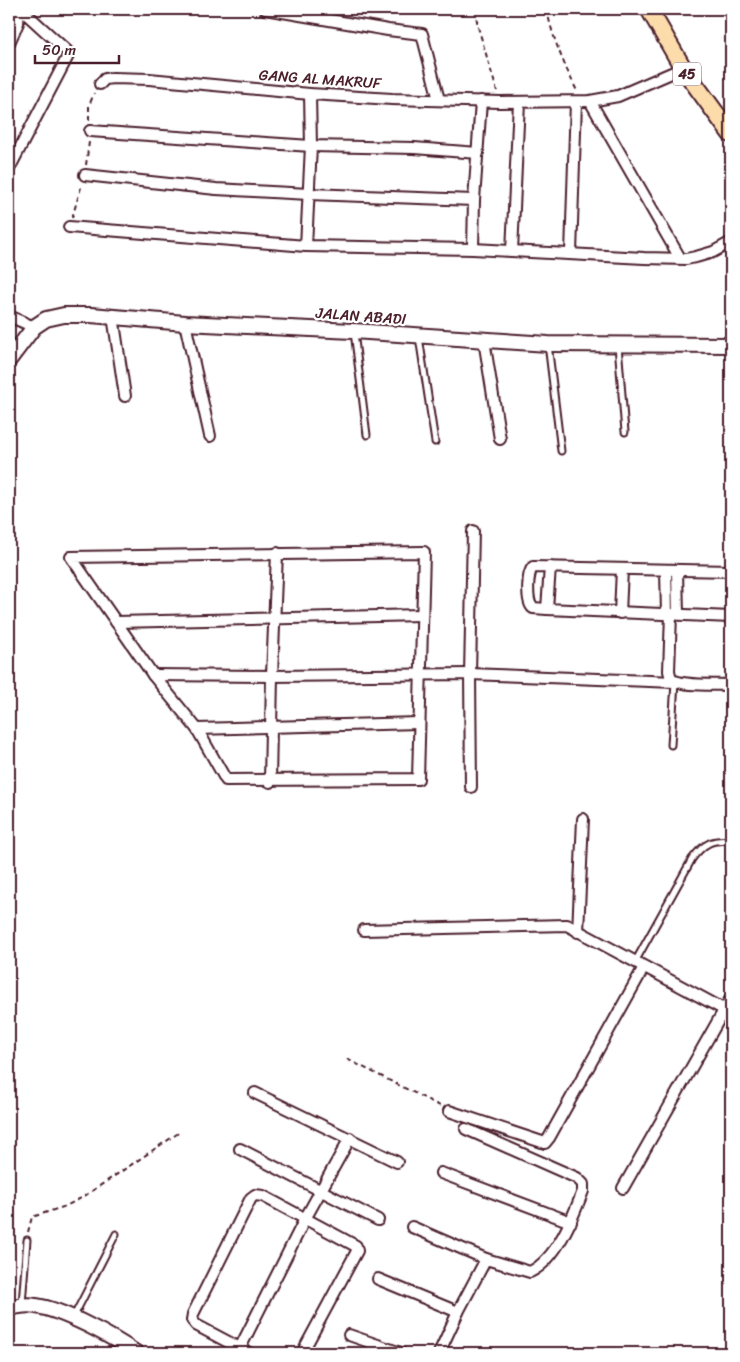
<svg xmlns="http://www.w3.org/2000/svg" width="740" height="1362" font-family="Sriracha,sans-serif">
<rect width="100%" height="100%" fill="#fff"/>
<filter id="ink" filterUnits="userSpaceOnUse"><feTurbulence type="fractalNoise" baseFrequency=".02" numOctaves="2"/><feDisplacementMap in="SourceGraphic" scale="10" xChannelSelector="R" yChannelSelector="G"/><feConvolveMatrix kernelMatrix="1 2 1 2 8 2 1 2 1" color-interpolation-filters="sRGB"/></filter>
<g filter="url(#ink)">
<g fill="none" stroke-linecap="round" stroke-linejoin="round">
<defs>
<g id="lane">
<polyline points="354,332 367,435"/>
<polyline points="419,337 435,442"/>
<polyline points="548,344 561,451"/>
<polyline points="618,345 625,432"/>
<polyline points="671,745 675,682"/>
<path d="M635 962 692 859C704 843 712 839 731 841"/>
<polyline points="22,1304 27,1240"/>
<polyline points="73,1318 116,1234"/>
</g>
<g id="street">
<polyline points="265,9 388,30 422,34 439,100"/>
<polyline points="9,43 18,23 19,9"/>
<polyline points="100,84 105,79 113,78 149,79 310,94 392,99 500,102 590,101 618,96 683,68"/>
<polyline points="590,101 680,258"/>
<polyline points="90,131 311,146 414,148 478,153"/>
<polyline points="9,169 68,56 67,51 21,9"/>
<polyline points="85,175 216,189 309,194 474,200"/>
<polyline points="69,227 306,246 473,249 644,258 686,259 696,257 713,252 731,242"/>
<polyline points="306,246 311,146 310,94"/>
<polyline points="473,249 474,200 481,101"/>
<polyline points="512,251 519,102"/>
<polyline points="571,253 576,102"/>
<polyline points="9,316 34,327"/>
<polyline points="113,316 125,396"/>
<polyline points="185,323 210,436"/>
<polyline points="484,340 500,439"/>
<polygon points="424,552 418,779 226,780 197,729 153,675 71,557"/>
<polyline points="550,567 547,609 731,617"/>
<polyline points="666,570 667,614"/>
<polyline points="677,570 678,614"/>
<path d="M547 609 533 608C526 602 527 573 533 567L731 571"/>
<polyline points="620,613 622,569"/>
<path d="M671 614 669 671 671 679C682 687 716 684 731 685"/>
<polyline points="116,622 422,615"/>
<polyline points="153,675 272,676 470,674 675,682"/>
<polyline points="197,729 419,723"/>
<polyline points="270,782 272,676 277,553"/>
<polyline points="471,787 470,674 473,531"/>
<polyline points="364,930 567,925 725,1010"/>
<polyline points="578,932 583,819"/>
<polyline points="255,1093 397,1162"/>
<polyline points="449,1111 545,1143 549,1138 644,967"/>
<polyline points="240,1149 378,1220"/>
<polyline points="441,1173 571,1222"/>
<polyline points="623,1188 731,998"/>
<polyline points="412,1227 486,1259"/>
<polyline points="378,1279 458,1312"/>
<polyline points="349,1335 401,1353"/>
<polyline points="238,1352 305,1219 350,1138"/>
<polyline points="249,1353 196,1325 192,1320 193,1314 251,1198 255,1195 263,1196 356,1246 357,1251 302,1353"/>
<path d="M439 1353 458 1312 486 1259 530 1272C557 1259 573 1217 583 1191V1184L577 1178 466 1129"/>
</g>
<g id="secondary">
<polyline points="9,360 34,327 46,319 64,315 91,315 185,323 353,331 548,344 731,345"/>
<path d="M9 1308C17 1306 27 1304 36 1306 64 1310 113 1337 136 1353"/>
</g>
<polyline id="primary" points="649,9 683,68 731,134"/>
</defs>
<use href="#lane" stroke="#4a1f2b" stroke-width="9"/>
<use href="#street" stroke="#4a1f2b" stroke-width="14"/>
<use href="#secondary" stroke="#4a1f2b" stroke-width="18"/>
<use href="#primary" stroke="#4a1f2b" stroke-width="20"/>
<g stroke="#4a1f2b" stroke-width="2" stroke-dasharray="5 4" stroke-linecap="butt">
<polyline points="475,9 478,27 497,91"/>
<path d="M547 9C552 38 564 64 577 91"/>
<polyline points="89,120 89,106 94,93"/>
<polyline points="86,165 89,142"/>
<polyline points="72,218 82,184"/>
<polyline points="347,1059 440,1106"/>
<polyline points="28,1232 32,1217 66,1206 83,1197 180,1132"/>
</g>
<use href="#lane" stroke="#fff" stroke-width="5"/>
<use href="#street" stroke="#fff" stroke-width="10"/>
<use href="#secondary" stroke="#fff" stroke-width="14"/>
<use href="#primary" stroke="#fcdcab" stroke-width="16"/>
</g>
</g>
<g text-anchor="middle" stroke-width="4.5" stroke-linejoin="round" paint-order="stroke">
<rect fill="#fff" stroke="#80626b" stroke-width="1" x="673" y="62.5" width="28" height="23" rx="4"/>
<g font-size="14" font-weight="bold" fill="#4a1f2b">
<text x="687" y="79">45</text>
</g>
<g font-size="15" fill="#4a1f2b" stroke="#fff">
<text transform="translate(320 79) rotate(4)" y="5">GANG AL MAKRUF</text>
<text transform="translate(361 316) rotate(4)" y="5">JALAN ABADI</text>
</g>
</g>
<rect width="740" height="1362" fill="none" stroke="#fff" stroke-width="30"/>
<rect x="15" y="15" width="710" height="1332" fill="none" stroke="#4a1f2b" stroke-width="2" filter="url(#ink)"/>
<path d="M35 55v8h84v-8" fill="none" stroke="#4a1f2b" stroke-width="2.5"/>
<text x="42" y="55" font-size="15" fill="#4a1f2b" stroke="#ffffff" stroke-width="4" paint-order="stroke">50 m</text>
</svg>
